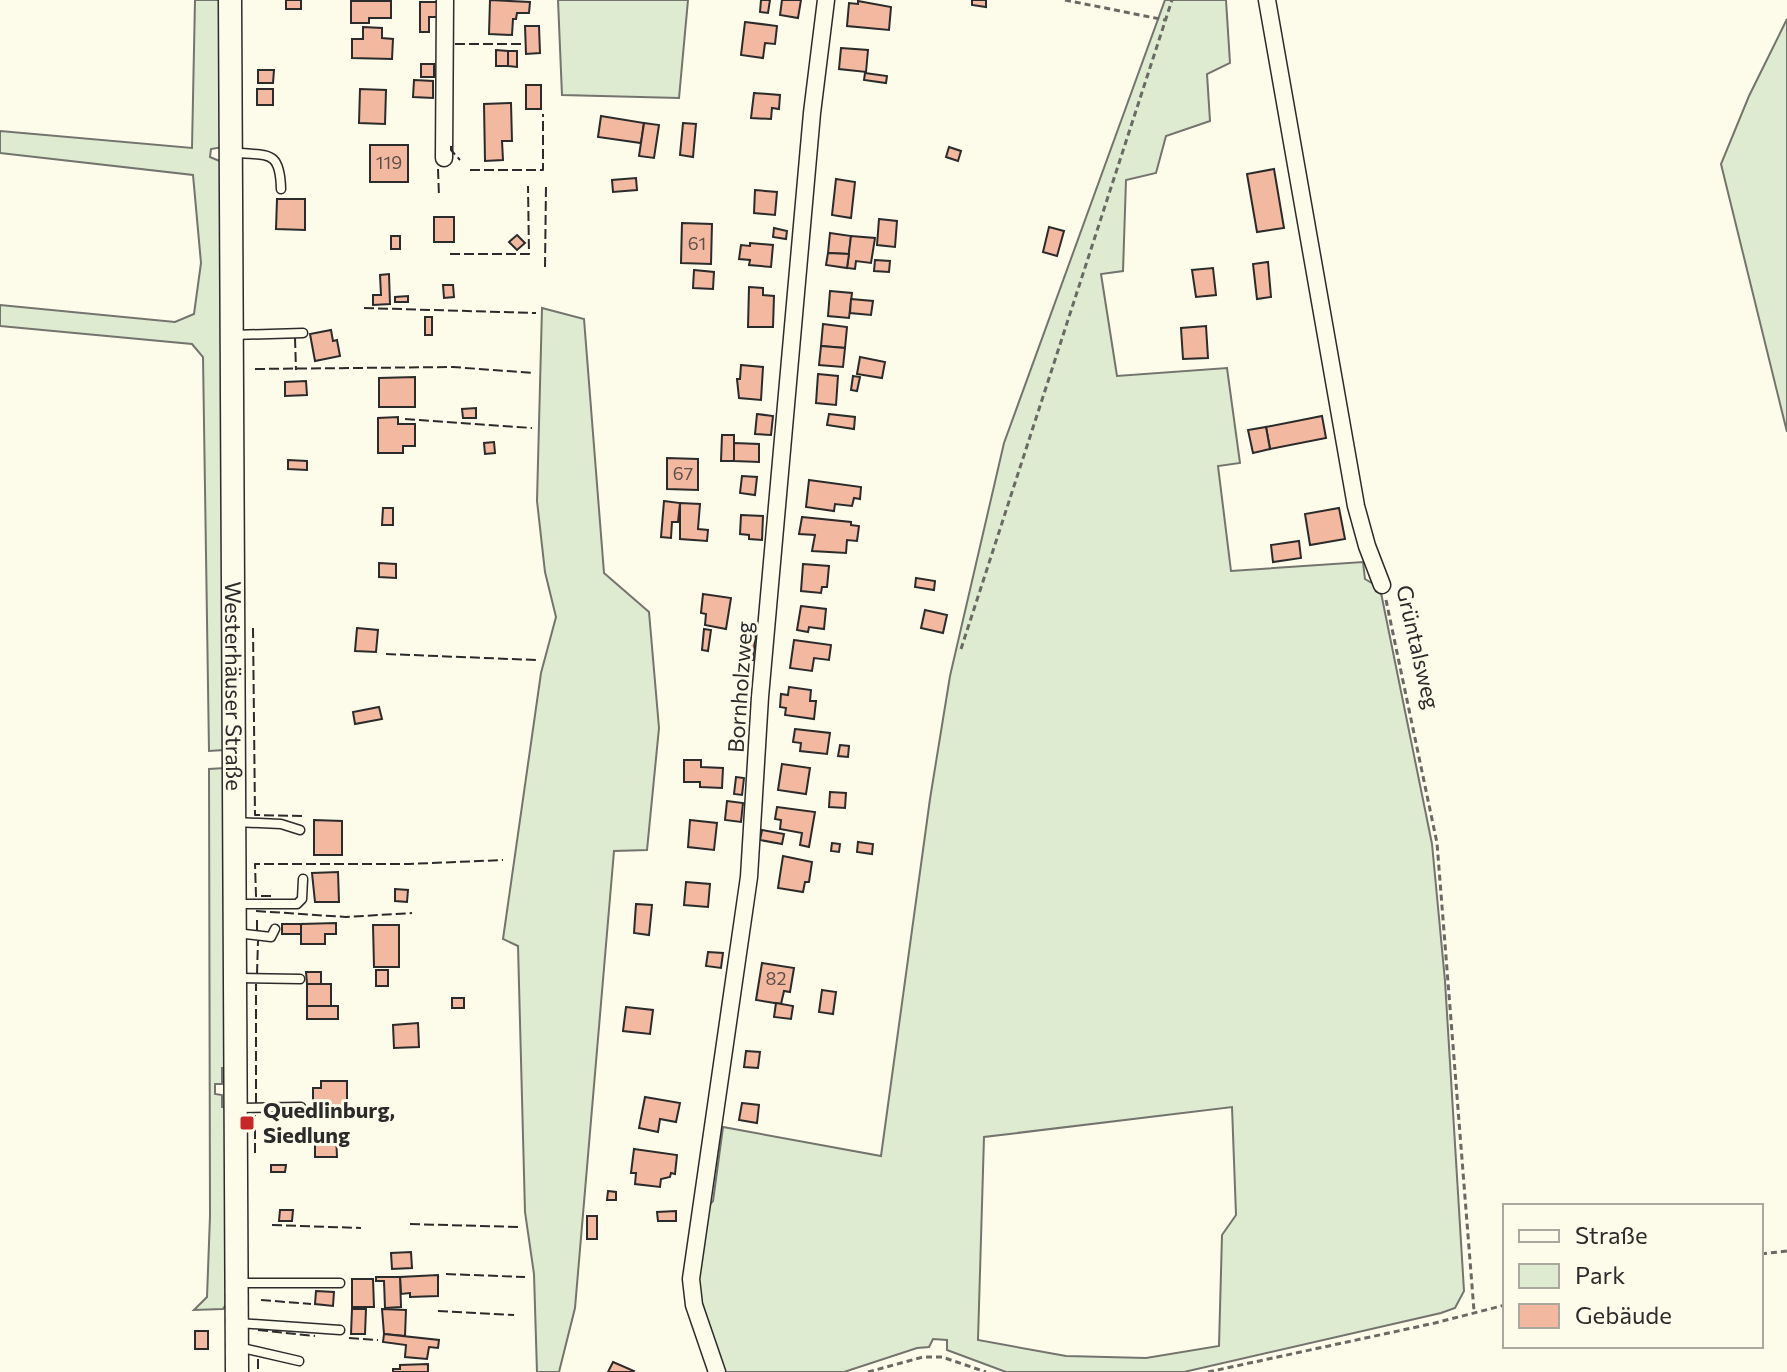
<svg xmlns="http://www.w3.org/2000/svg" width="1787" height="1372" font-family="Commissioner,sans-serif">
<rect width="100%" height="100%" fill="#fdfbea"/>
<g fill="#deebd1" stroke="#74746e" stroke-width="2" fill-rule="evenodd">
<polygon points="195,0 222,0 223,147 211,149 210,157 222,162 224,750 209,751 203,357 192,344 0,326 0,305 175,322 194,314 201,263 193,175 0,153 0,131 192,148"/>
<polygon points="558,0 688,0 679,98 562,95"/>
<path d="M1165 0H1226L1230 63 1207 74 1210 121 1166 136 1156 173 1126 180 1123 271 1101 274 1117 376 1227 368 1240 463 1218 466 1231 571 1363 562 1365 579 1380 588 1432 844 1445 981 1464 1291 1455 1308 1441 1313 1184 1372H1006L947 1350V1340L933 1339 929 1347 917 1348 844 1372H725L700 1297 696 1270 704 1211 713 1201 723 1127 881 1156 930 799 950 676 1004 443ZM1232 1107 1236 1215 1222 1235 1219 1346 1146 1358 1066 1356 978 1340 984 1137Z"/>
<polygon points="1787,19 1787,432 1721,164 1749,96"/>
<polygon points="542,308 584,319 604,573 649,612 659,728 647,850 614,851 575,1308 559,1372 537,1372 534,1274 525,1212 518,946 503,939 541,673 556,617 545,572 537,501"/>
<polygon points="225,768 227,1068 222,1068 222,1084 215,1084 215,1094 222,1095 222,1107 227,1108 228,1301 223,1309 194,1310 207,1297 210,1216 209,769"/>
</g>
<g fill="#f2b8a0" stroke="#2b2b2b" stroke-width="2">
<rect x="286" y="0" width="15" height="9"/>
<polygon points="490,0 530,2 529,13 517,13 516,19 513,19 512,35 489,34"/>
<polygon points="761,0 770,0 768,13 760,12"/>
<polygon points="782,0 801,0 798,18 780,15"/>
<polygon points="972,0 986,0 986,7 972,5"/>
<polygon points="351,1 391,1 391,18 369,18 369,23 351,23"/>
<polygon points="858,1 891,7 889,30 847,26 849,3 858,4"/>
<polygon points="420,2 438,2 438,17 429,17 429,32 420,32"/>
<polygon points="745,22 777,26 775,44 765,43 763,58 741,55"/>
<polygon points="525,26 539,26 540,53 526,54"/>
<polygon points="363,27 382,28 382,38 393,39 392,59 352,58 352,39 363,39"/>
<polygon points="841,48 868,50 866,72 839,69"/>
<polygon points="496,50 508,51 508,66 496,66"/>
<polygon points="508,51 517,51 517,67 508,66"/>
<rect x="421" y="64" width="13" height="13"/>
<polygon points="258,70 274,70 273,83 258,83"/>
<polygon points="865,73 887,76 886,83 864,80"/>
<polygon points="414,80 433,81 433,98 413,97"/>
<rect x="526" y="85" width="15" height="24"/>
<rect x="257" y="89" width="16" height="16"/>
<polygon points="360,89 386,90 385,124 359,123"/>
<polygon points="754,93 780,95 779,109 772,108 771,119 751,118"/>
<polygon points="511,103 512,141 502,141 503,160 485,161 484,104"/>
<polygon points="601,116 644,123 641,143 598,137"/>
<polygon points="644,123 659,125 654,158 639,156"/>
<polygon points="683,123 696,124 693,157 680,155"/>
<rect x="370" y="145" width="38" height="37"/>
<polygon points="949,147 961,151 958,161 946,157"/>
<polygon points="1274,169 1284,228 1257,232 1247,174"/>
<polygon points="636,178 637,190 613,192 612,180"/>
<polygon points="836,179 855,182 851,218 832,215"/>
<polygon points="755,190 777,192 775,215 754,213"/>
<polygon points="277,199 305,199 305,230 276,229"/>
<rect x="434" y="217" width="20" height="25"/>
<polygon points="879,219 897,221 895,247 877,245"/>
<polygon points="682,223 712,224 711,264 681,263"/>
<polygon points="1049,227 1064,231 1057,256 1043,252"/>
<polygon points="774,228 787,231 786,239 773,237"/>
<polygon points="830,233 851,236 849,254 828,253"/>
<polygon points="517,235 525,243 517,250 509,242"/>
<rect x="391" y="236" width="9" height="13"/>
<polygon points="851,236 875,238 871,263 856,261 855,269 847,268"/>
<polygon points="750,243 773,245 771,267 749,265 750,260 739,259 741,245 750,246"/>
<polygon points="828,253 849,254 847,268 826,265"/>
<polygon points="875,260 890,261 889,272 874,271"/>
<polygon points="1268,262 1271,297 1257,299 1253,264"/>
<polygon points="1213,268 1216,295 1196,297 1192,270"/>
<polygon points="694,270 714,272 713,289 693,288"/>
<polygon points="389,274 390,304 373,305 373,295 381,295 380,275"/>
<polygon points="443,285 453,285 454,297 444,298"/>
<polygon points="749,287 763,288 763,295 774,296 773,327 748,327"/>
<polygon points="830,291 852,293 849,318 828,316"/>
<polygon points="408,296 408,302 395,302 395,297"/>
<polygon points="851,299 873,301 871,315 850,313"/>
<rect x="425" y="317" width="7" height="18"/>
<polygon points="823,324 847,327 845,348 821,346"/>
<polygon points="1206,326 1208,358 1183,359 1181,328"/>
<polygon points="331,330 333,341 337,340 340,356 315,361 310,334"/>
<polygon points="821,346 845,348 843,367 819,365"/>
<polygon points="860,357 885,362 882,378 857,374"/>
<polygon points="741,365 763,367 761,400 739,398 737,379 740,379"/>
<polygon points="818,374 838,376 836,405 816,403"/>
<polygon points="853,376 860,377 857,391 851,390"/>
<polygon points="415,377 415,407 379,407 379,378"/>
<polygon points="306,381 307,395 285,396 285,382"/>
<polygon points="476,408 476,418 463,418 462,409"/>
<polygon points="757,414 773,416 771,435 755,434"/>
<polygon points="829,414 855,417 854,429 827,425"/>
<polygon points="1322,416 1326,438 1270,449 1266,427"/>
<polygon points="398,417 398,424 415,424 415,446 403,446 403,453 378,453 378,418"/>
<polygon points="1266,427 1270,449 1253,453 1248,430"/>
<polygon points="722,435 734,435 734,461 721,461"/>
<polygon points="494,442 495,453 485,454 484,443"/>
<polygon points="734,443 759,444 759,462 734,461"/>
<polygon points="667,458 698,459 698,490 667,489"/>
<polygon points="288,460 307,461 307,470 288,469"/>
<polygon points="742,476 757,477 755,495 740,493"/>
<polygon points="809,480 861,487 860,499 854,498 852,506 835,504 834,511 806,507"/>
<polygon points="664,501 680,503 678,522 672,522 671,538 661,537"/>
<polygon points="680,503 700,504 698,529 708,530 707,541 680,539"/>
<polygon points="383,508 393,508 393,525 382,525"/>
<polygon points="1339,508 1345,539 1310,545 1305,514"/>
<polygon points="741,515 763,516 762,540 749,539 749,535 740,534"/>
<polygon points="802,517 851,522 851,525 859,526 857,541 847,540 846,553 812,551 815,535 799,534"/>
<polygon points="1299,541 1301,558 1273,562 1271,545"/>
<polygon points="379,563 396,564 396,578 379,577"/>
<polygon points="803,564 829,566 827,587 822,587 821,593 801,591"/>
<polygon points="916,578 935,581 934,590 915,587"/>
<polygon points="703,594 731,598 726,629 705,625 706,614 701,613"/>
<polygon points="801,606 826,609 824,629 809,627 808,632 797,630"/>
<polygon points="925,610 947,615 943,633 921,628"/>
<polygon points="357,628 378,630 376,652 355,651"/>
<polygon points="704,629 711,630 708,651 702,650"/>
<polygon points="743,629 756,630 753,660 740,658"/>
<polygon points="794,640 831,645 829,660 814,658 812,671 790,668"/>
<polygon points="789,687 811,690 810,701 816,701 814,719 785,715 786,708 780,707 781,694 788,695"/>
<polygon points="379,707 382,719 355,724 353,712"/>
<polygon points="795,729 830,733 827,754 800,751 801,743 793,742"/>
<polygon points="840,745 849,746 848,757 838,756"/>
<polygon points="684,760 701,760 701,767 723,768 722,788 700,787 700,782 684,782"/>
<polygon points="782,764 810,768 806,794 778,790"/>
<polygon points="736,777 744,778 742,795 734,794"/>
<polygon points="830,792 846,793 845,808 829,807"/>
<polygon points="727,801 743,803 741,822 725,820"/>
<polygon points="777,807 815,812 809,847 800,845 802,833 780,829 781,820 775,819"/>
<polygon points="314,820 342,821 342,855 314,855"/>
<polygon points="690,820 717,823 714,850 688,847"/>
<polygon points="762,830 784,834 782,844 760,840"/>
<polygon points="858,842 873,844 872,854 857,852"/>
<polygon points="832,843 840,844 839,852 831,851"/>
<polygon points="783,856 812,862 809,882 805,882 803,892 778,888"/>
<polygon points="338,872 339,902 315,902 312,873"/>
<polygon points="686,882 710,884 708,907 684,905"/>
<polygon points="395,889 408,890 407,902 395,901"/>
<polygon points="636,904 652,905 649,935 634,933"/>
<polygon points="336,923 336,934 325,934 325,944 301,944 301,924"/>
<rect x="282" y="924" width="19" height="10"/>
<polygon points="373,925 399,925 399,967 374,967"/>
<polygon points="708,952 723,953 721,968 706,966"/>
<polygon points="762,963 794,968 790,992 784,991 781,1004 756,1000"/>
<rect x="376" y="970" width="12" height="16"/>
<polygon points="306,972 321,972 321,984 307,984"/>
<polygon points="307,984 331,984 331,1007 307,1006"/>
<polygon points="822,990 836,992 833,1014 819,1012"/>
<rect x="452" y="998" width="12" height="10"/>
<polygon points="776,1003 793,1006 791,1019 774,1017"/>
<rect x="307" y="1006" width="31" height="13"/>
<polygon points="626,1007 653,1010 650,1034 623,1031"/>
<polygon points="418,1023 419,1047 394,1048 393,1025"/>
<polygon points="746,1051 760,1052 758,1068 744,1067"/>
<polygon points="321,1081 347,1081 347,1109 313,1109 313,1088 321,1088"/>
<polygon points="645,1097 680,1103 676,1122 660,1119 658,1132 639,1128"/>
<polygon points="742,1103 759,1105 757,1123 739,1120"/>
<polygon points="336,1133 337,1157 315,1157 315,1134"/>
<polygon points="634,1149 677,1155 675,1174 671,1173 670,1177 661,1179 660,1187 635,1184 636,1173 631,1173"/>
<polygon points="271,1165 286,1165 285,1172 271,1172"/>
<polygon points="608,1191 616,1192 616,1200 607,1200"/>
<polygon points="280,1210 293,1210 292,1221 279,1221"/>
<polygon points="676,1211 676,1221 658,1221 657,1212"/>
<rect x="587" y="1216" width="10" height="23"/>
<polygon points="411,1252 412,1268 392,1269 391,1253"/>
<polygon points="438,1275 438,1296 410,1297 410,1293 401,1294 400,1277"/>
<polygon points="376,1277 400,1277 401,1307 385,1308 384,1281 376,1281"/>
<polygon points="352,1279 373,1279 374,1307 352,1307"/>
<polygon points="316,1291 334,1292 333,1306 315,1304"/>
<polygon points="352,1309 366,1309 365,1334 351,1334"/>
<polygon points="382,1309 406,1310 405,1336 384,1334"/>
<rect x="195" y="1331" width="13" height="18"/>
<polygon points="384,1334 439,1340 438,1348 429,1347 427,1359 405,1357 406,1345 383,1342"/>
<polygon points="613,1362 634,1371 633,1372 608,1372"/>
<polygon points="428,1364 428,1372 393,1372 393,1369 400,1369 400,1365"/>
</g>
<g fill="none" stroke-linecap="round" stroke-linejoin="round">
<defs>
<g id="lane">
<path d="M232 152C266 157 280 147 281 189"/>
<polyline points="233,335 303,333"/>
<polyline points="235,822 281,824 300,830"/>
<polyline points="236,904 297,904 302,899 303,879"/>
<polyline points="236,933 271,937 275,929"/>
<polyline points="236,978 300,979"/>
<polyline points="237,1108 301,1107"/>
<polyline points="238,1283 340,1283"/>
<polyline points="238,1323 340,1330"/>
<polyline points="238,1347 299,1361"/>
</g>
<g id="street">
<polyline points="1267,0 1356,506 1367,546 1382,585"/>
<polyline points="444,158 445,0"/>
<polyline points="717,1372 694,1305 691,1279 749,877 760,697 812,113 826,0"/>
</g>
<g id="secondary">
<path id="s1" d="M230 0 237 1372"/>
</g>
</defs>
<use href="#lane" stroke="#2b2b2b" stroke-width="11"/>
<use href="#street" stroke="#2b2b2b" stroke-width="19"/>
<use href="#secondary" stroke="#2b2b2b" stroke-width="25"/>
<g stroke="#6a6964" stroke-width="3" stroke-dasharray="6 4" stroke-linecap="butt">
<polyline points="1065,0 1165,20"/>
<polyline points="1386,600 1437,843 1474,1311"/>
<polyline points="961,649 1172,0"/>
<polyline points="1761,1254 1787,1251"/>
<polyline points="868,1372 923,1357 942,1357 986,1372"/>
<polyline points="1208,1372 1435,1323 1505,1305"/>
</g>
<use href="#lane" stroke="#fdfbea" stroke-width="8"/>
<use href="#street" stroke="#fdfbea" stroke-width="16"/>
<use href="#secondary" stroke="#fdfbea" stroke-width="22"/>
<g stroke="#2b2b2b" stroke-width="2" stroke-dasharray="10 4" stroke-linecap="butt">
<polyline points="455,44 521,44"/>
<polyline points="451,146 451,150 460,160"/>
<polyline points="438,169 439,196"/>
<polyline points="470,170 543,170 543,114"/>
<polyline points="450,254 529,254 528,186"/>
<polyline points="545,267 546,185"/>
<polyline points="364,308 536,313"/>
<polyline points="295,338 296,370"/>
<polyline points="255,369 453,367 534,373"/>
<polyline points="405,419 532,428"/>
<polyline points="253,628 255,815 304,816"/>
<polyline points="386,654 536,660"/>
<polyline points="271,896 256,896 255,864 409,864 503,860"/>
<polyline points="256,911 346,917 412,913"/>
<polyline points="257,930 257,918"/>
<polyline points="257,974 258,941"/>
<polyline points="256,1103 256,984"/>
<polyline points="255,1153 255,1114"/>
<polyline points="410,1224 518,1227"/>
<polyline points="272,1225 361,1228"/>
<polyline points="446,1274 525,1277"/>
<polyline points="261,1300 311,1304"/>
<polyline points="438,1311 514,1315"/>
<polyline points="258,1330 315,1336"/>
<polyline points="349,1338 378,1340"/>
<polyline points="258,1359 258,1372"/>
</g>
</g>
<rect fill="#c62828" stroke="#fdfbea" stroke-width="3" x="239" y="1115" width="16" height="16" rx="4"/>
<g text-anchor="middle" stroke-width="6" stroke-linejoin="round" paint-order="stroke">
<g font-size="18" fill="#5d4e48">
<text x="389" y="169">119</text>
<text x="697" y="250">61</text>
<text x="683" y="480">67</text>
<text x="776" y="985">82</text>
</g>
<g font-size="22" fill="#2b2b2b" stroke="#fdfbea">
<text transform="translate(1418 647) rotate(77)" y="8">Grüntalsweg</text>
<text dy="8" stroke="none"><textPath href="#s1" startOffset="686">Westerhäuser Straße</textPath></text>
<text transform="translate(740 687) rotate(-86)" y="8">Bornholzweg</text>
</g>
<g font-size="22" font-weight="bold" fill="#2b2b2b" stroke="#fdfbea" text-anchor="start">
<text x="263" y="1118">Quedlinburg,<tspan x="263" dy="25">Siedlung</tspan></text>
</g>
</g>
<rect x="1503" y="1204" width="260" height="144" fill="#fdfbea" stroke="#a9a89e" stroke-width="2"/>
<rect x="1519" y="1230" width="40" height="12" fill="#fdfbea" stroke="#a9a89e" stroke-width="2"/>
<text x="1575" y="1244" font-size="24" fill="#2b2b2b">Straße</text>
<rect x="1519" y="1264" width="40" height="24" fill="#deebd1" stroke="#a9a89e" stroke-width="2"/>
<text x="1575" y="1284" font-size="24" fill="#2b2b2b">Park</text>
<rect x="1519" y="1304" width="40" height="24" fill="#f2b8a0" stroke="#a9a89e" stroke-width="2"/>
<text x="1575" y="1324" font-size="24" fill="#2b2b2b">Gebäude</text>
</svg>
